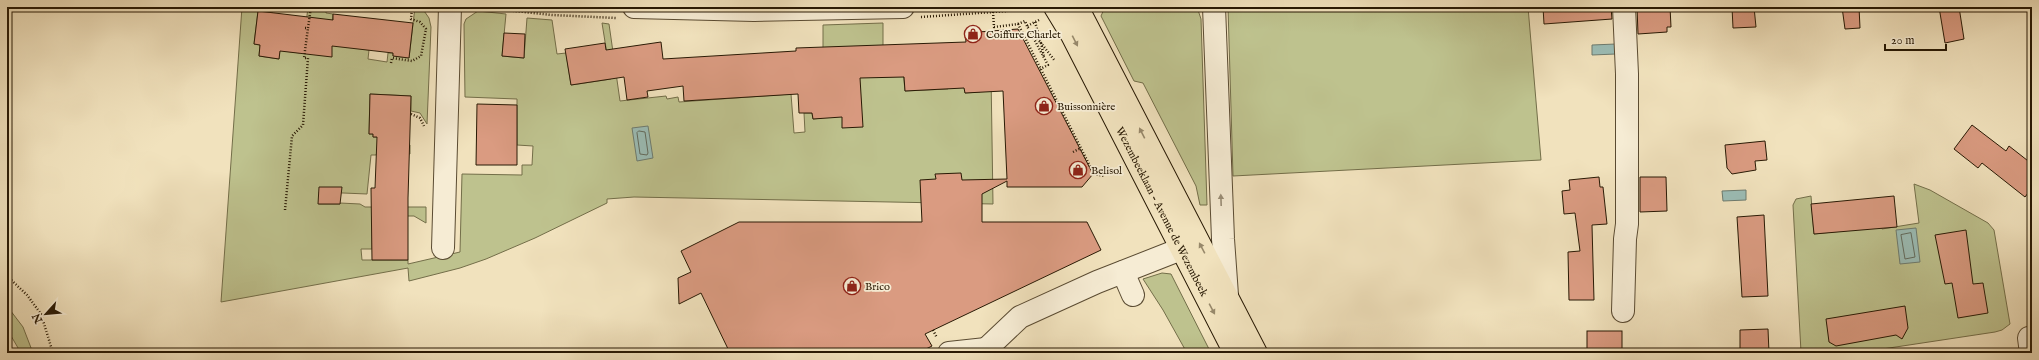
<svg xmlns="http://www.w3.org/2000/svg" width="2039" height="360" font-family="'IM FELL English',serif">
<rect width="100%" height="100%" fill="#f1e2bd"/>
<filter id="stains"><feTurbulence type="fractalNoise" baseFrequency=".005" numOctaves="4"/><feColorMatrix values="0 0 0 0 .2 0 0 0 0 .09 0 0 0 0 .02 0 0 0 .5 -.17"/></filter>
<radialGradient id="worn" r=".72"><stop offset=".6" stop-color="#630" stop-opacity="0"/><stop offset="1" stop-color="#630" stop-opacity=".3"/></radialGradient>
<g fill="#bec28e" stroke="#736e49">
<polygon points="242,7 273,7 272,13 258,11 254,44 260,45 259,56 279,59 280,47 284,51 300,53 303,49 308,7 326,7 326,13 333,14 330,44 369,50 368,59 387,62 388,53 393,53 393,56 409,58 415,7 422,8 429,18 431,27 427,124 420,113 411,111 411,96 370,94 369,134 373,134 373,137 392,138 392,145 410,145 410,154 377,152 376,155 371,155 367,194 319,192 319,204 340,204 340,203 360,204 365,207 426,207 426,223 414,216 372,216 372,249 361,249 362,260 408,260 408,264 460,252 462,174 522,175 522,165 532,165 533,146 517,145 517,99 465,97 464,24 466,19 478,11 506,14 502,56 524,58 527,18 552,20 557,54 566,53 571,85 611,79 602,23 609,24 620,101 666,96 667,99 678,97 679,102 791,94 794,133 805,132 804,113 812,113 813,119 822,118 820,82 823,47 823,25 883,23 883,46 903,70 905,91 948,89 947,64 963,63 965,93 980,92 979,81 991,74 993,204 634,197 607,199 607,203 535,238 486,259 460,268 409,281 408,268 221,302"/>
<polygon points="1105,7 1197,7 1201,19 1207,205 1200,205 1196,186 1143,83 1134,81 1101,16"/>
<polygon points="1228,7 1528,7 1541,160 1233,176"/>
<polygon points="1914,184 1930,190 1988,223 1994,230 2010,324 2002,330 1995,332 1856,353 1801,352 1793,205 1796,199 1811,196 1814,234 1881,227 1882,229 1919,223"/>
<polygon points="1162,273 1171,274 1211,353 1187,353 1163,310 1143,279"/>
<polygon points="7,306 23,327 33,353 21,353 7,329"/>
</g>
<g fill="#9bbdb6" stroke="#6d7b6f">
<polygon points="1616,44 1616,54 1592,55 1592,45"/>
<polygon points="648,126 653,158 637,161 632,128"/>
<polygon points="1746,190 1746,200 1723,201 1722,191"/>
<polygon points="1916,228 1920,262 1900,264 1896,230"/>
</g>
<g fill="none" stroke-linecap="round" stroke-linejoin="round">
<g stroke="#626b5d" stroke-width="1">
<polygon points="639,131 645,132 648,153 647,155 640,154 637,133"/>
<polygon points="1911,233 1915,257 1905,259 1901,235"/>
</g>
</g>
<g fill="#da9b81" stroke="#281904">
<polygon points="1543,7 1611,7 1612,19 1544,24"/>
<polygon points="1637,7 1670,7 1671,27 1667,27 1667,32 1638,34"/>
<polygon points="1732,7 1754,7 1756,27 1733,28"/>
<polygon points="1842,7 1859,7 1860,28 1845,29"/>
<polygon points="1939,7 1959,7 1964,39 1945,43"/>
<polygon points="258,11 333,20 333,14 413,23 409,58 393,56 393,53 332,46 332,57 280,51 279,59 259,56 260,45 254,44"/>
<polygon points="1018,29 1093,174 1082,187 1007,187 1007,181 982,194 982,222 1087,222 1101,250 925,334 932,346 918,353 730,353 701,293 679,304 678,278 691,272 681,251 739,222 922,222 920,180 936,179 935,174 961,173 962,180 1007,179 1003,91 965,93 964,88 905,91 904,77 860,78 863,127 842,128 842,117 813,119 812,113 799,113 798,94 684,101 683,86 647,91 648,97 627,100 624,77 571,85 565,49 605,43 606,50 661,42 663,59 796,51 796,48 966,42 965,33"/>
<polygon points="504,33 525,34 524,58 502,56"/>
<polygon points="370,94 411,96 408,198 408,260 372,260 371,188 375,188 377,137 373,137 373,134 369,134"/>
<polygon points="477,104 517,105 517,165 476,165"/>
<polygon points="1972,125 2006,151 2009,146 2032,164 2032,188 2025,197 1982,163 1978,168 1954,149"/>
<polygon points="1765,141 1767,160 1755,161 1756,170 1732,174 1727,168 1725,145"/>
<polygon points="1599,177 1600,187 1603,187 1607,224 1592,225 1594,300 1569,300 1568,252 1580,251 1575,213 1564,214 1562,191 1570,190 1569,180"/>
<polygon points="1640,177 1666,177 1667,211 1640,212"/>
<polygon points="319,187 342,187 340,204 318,204"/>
<polygon points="1894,196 1897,227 1814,234 1811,204"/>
<polygon points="1764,215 1768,296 1742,297 1737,217"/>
<polygon points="1966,230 1973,284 1983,283 1988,313 1958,318 1952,283 1945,284 1935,235"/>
<polygon points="1905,306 1908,328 1902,339 1896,335 1836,346 1829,342 1826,319"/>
<polygon points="1768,329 1769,353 1740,353 1740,330"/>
<rect x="1587" y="331" width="35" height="22"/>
</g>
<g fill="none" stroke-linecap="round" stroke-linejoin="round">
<defs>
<g id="minor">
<polyline points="634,7 754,10 903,7"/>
<polyline points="1214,7 1223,239 1227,295"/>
<polyline points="443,248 450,7"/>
<polyline points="1123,272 1133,295"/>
<polyline points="1623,311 1625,239 1627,224 1627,74 1624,7"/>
<polyline points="2029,338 2031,353"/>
<polyline points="949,353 986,349"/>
<polyline points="982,353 1020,317 1097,282 1181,249"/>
</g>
<g id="major">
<path id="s1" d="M1055 7 1072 35 1235 353"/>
<polyline points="1077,7 1256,353"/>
</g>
</defs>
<use href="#minor" stroke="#5a4b32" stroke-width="24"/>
<use href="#major" stroke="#281904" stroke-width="24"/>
<g stroke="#281904" stroke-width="2.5" stroke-dasharray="1 2" stroke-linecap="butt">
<polyline points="477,7 552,15 616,18"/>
<polyline points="993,12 994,27 1018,24 1094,174 1104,176"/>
<polyline points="921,17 1008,11"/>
<polyline points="1039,20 1027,26 1048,65 1040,69"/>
<polyline points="1035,22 1041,43 1055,61"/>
<polyline points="1018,24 1025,21 1027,26"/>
<polyline points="305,28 308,28 311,7"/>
<polyline points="1031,32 1041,43 1044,57"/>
<polyline points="391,63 392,58 412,61 421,56 426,29 420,22 411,19 412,7"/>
<polyline points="411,114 420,118 424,126"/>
<polyline points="1073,152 1081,148"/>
<polyline points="285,210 292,136 303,125 308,58 304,58 308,28"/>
<polyline points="7,276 27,295 41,314 53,353"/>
<polyline points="933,330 937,338"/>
</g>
<use href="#minor" stroke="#f6ecd4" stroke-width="22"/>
<use href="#major" stroke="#f1e2bd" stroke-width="22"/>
</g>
<defs><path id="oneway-solid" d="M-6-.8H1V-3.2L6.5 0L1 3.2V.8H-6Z"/></defs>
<g fill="#97886a">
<use href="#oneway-solid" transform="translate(1075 41) rotate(63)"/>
<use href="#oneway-solid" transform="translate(1142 133) rotate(-117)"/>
<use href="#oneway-solid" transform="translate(1202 248) rotate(-118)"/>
<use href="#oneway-solid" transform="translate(1212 309) rotate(62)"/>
</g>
<use fill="#998d76" href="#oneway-solid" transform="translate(1221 200) rotate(-92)"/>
<defs>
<symbol id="shop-ring" viewBox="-11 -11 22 22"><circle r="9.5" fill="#f6ecd4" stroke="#8f2418" stroke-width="1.5"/><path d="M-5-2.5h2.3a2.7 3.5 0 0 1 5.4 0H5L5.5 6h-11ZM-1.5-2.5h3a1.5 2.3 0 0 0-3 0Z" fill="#8f2418"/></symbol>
</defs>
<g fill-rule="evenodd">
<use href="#shop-ring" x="963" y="24" width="20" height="20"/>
<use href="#shop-ring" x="1034" y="96" width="20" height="20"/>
<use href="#shop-ring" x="1068" y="160" width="20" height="20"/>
<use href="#shop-ring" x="842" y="276" width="20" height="20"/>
</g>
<g text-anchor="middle" stroke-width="3.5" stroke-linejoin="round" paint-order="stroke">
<g font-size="11" fill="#281904" stroke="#f6ecd4" text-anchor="start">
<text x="986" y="38">Coiffure Charlet</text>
<text x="1057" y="110">Buissonnière</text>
<text x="1091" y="174">Belisol</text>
<text x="865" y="290">Brico</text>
</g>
<g font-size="11" fill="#281904" stroke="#f6ecd4">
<text dy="4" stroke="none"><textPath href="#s1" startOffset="231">Wezembeeklaan - Avenue de Wezembeek</textPath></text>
</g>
</g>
<rect width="2039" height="360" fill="none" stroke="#f1e2bd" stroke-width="24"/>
<rect x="8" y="8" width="2023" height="344" fill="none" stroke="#281904" stroke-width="2"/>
<rect x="12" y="12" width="2015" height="336" fill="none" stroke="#281904"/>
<g transform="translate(46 314) rotate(243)" stroke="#f6ecd4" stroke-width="3" paint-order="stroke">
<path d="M0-3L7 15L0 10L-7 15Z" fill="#281904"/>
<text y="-6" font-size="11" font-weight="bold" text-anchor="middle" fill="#281904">N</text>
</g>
<path d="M1885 44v6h61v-6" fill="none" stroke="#281904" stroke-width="2"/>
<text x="1891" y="44" font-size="12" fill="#281904" stroke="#f6ecd4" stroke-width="3" paint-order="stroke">20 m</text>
<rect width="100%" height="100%" filter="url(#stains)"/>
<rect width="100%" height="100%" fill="url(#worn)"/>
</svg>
